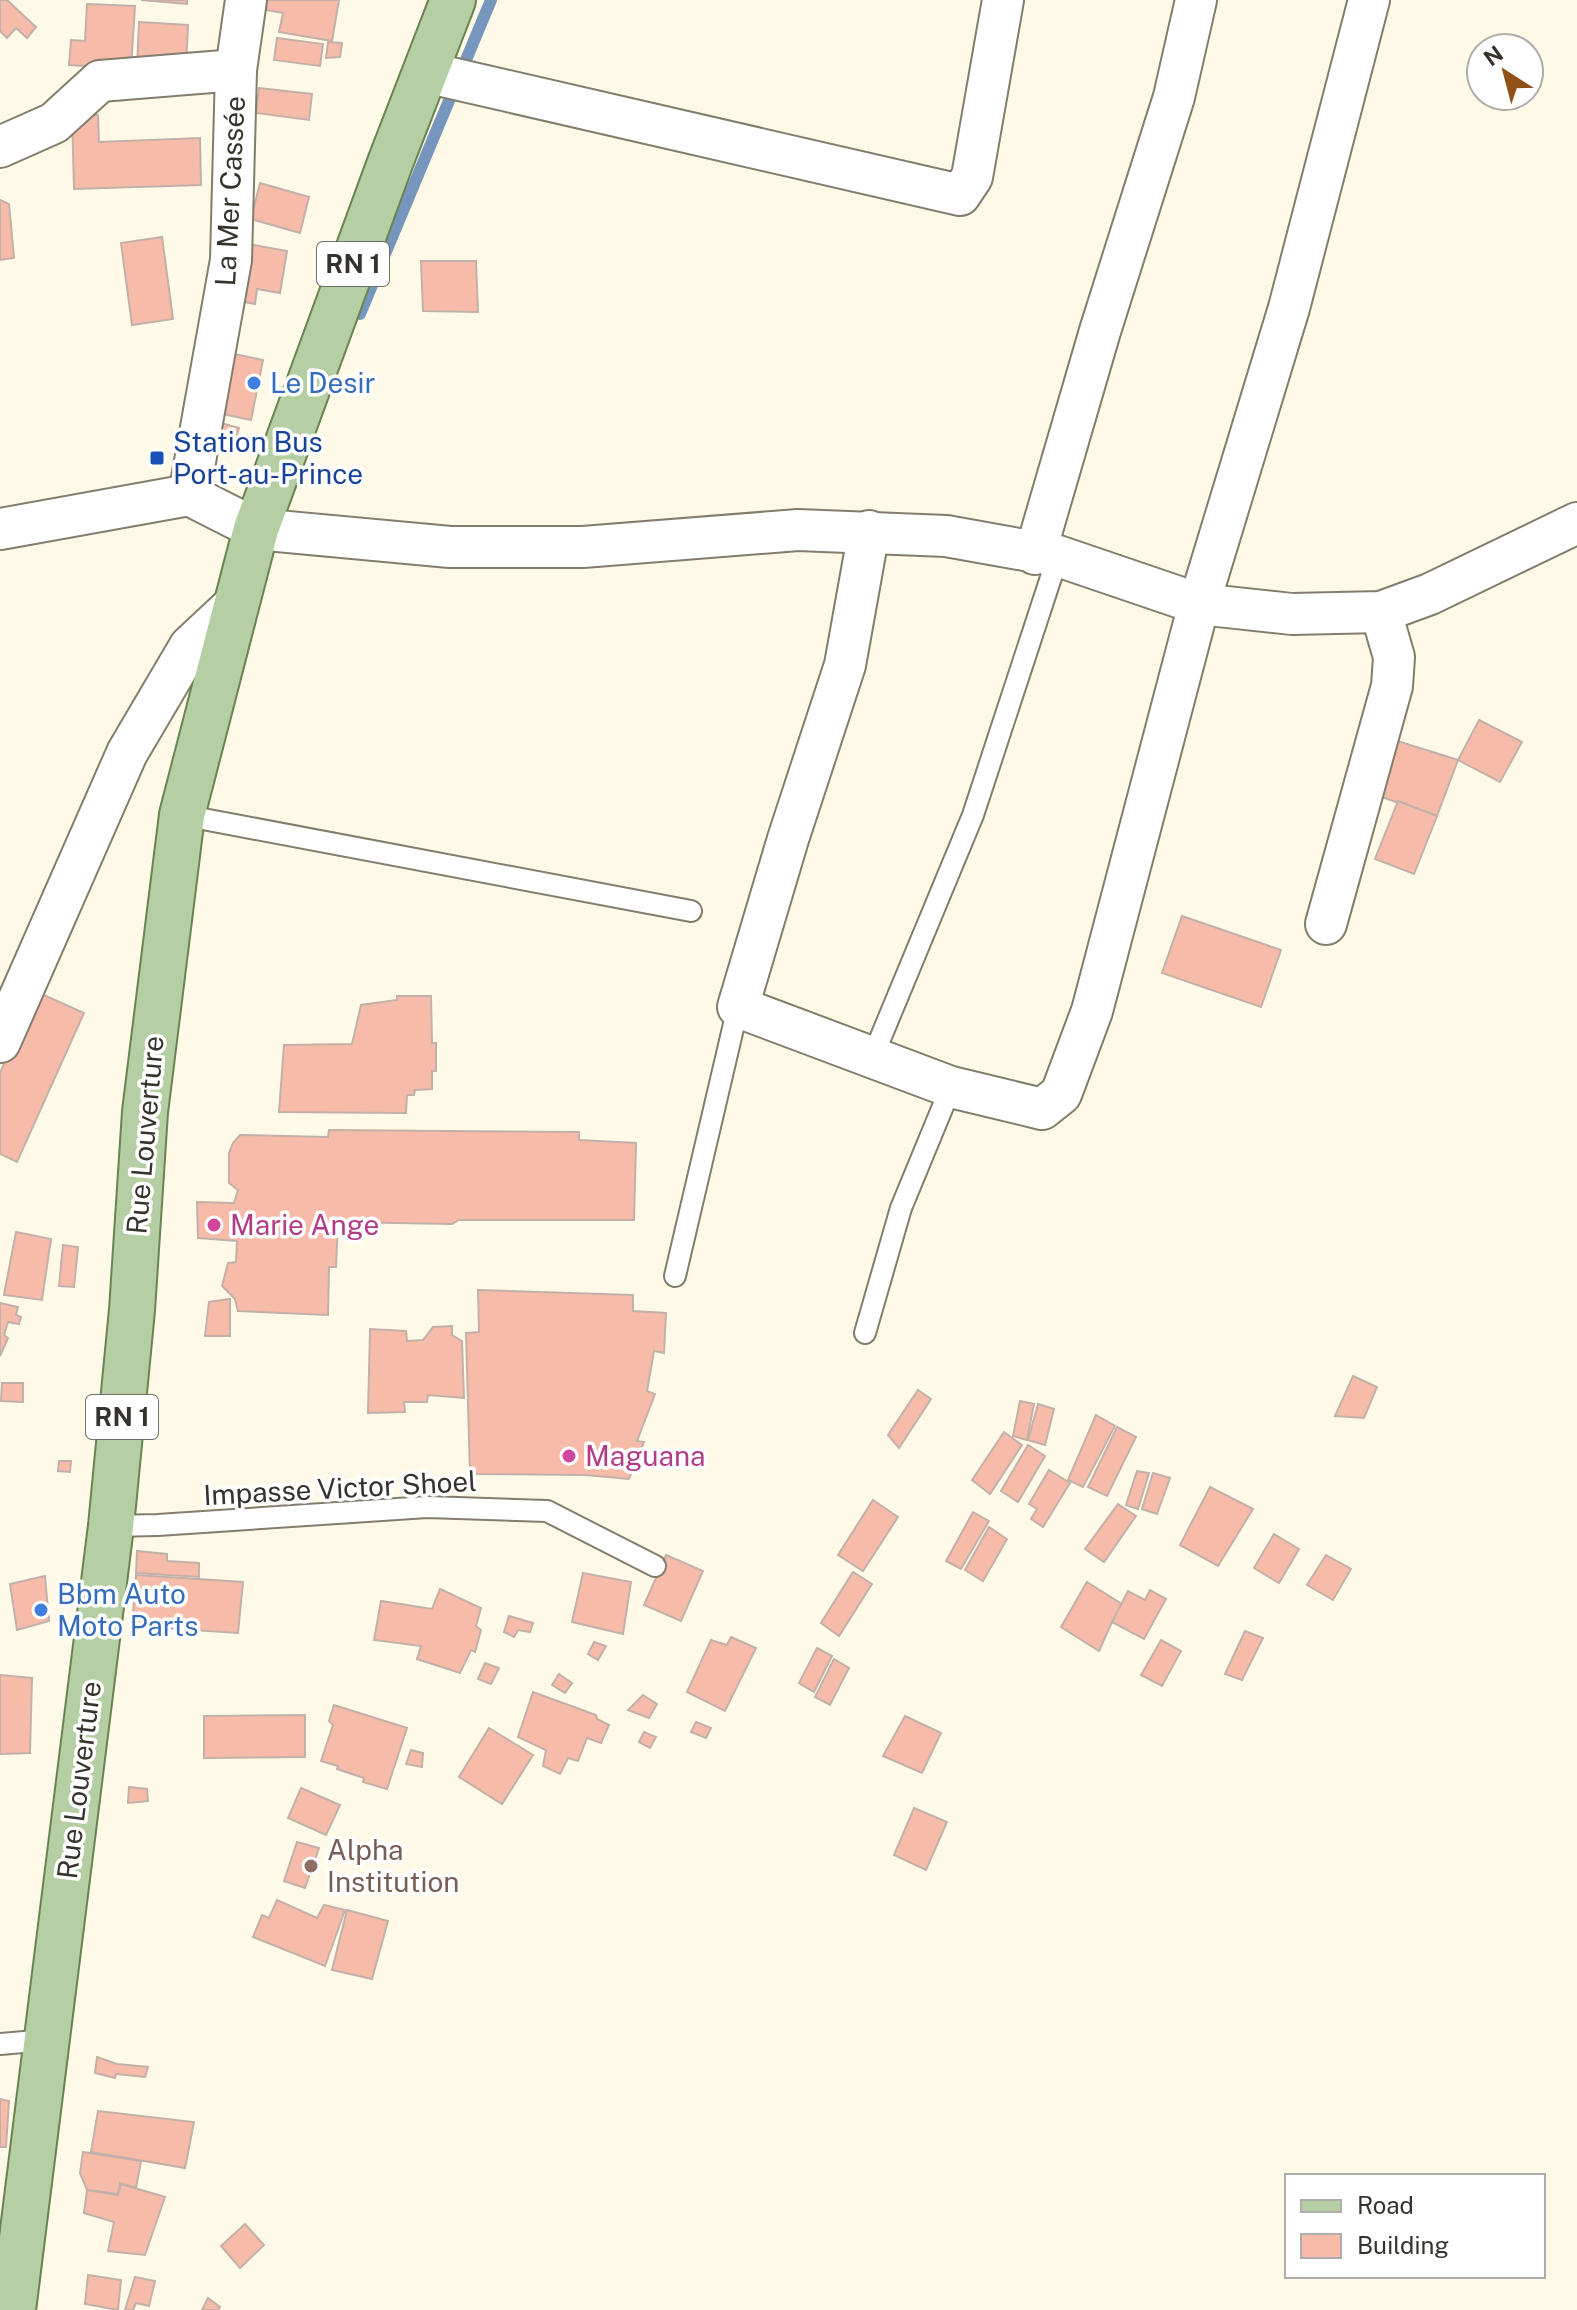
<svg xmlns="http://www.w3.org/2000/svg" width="1577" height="2310" font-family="'Public Sans',sans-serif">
<rect width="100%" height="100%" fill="#fffae8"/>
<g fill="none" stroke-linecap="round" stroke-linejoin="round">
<polyline stroke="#7696bd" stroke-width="12" points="360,314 491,0"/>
</g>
<g fill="#f7bca9" stroke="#c3b0a9" stroke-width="2">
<polygon points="0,0 7,0 36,27 27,38 16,28 7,38 0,31"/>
<polygon points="141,0 187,0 187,4"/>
<polygon points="267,0 339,0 332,41 279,32 283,13 266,10"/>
<polygon points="87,4 135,6 131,69 69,65 71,40 85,41"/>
<polygon points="139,22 188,25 186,66 137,69"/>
<polygon points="277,38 323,44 320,66 274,60"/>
<polygon points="328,42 342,43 340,57 326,58"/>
<polygon points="259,88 312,94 309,120 256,113"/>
<polygon points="98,115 99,142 200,138 201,185 74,189 72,116"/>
<polygon points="260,183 309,197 300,233 251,219"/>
<polygon points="0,200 9,204 14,258 0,260"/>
<polygon points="162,237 173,319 132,325 121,243"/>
<polygon points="243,243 287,251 280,293 257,289 255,304 233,300"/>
<polygon points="421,261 476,261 478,312 423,311"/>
<polygon points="225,352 263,360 251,420 213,412"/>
<polygon points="221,423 239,428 232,452 215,447"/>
<polygon points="1479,720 1522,742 1500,782 1458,760"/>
<polygon points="1391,739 1458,760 1437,816 1373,794"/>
<polygon points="1398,801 1437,816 1414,874 1375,859"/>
<polygon points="1182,916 1281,950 1261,1007 1162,973"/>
<polygon points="35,991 84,1013 17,1162 0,1154 0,1073"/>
<polygon points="397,996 431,996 432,1043 436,1043 436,1071 432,1071 432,1089 415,1090 414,1095 407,1095 406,1113 279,1112 284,1045 352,1044 361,1005 397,1000"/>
<polygon points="329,1130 579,1132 579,1140 636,1143 634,1220 459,1220 452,1224 338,1222 336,1267 329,1267 328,1315 238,1311 235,1299 222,1286 228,1263 236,1262 237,1241 198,1238 197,1202 234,1203 238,1190 229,1183 229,1153 233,1143 240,1135 328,1137"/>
<polygon points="16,1232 51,1239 42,1300 4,1295"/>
<polygon points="63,1245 78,1247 74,1287 59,1286"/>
<polygon points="478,1290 633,1295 633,1311 666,1313 664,1353 654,1351 647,1391 655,1394 637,1441 644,1442 629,1479 585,1475 470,1474 466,1333 479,1332"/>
<polygon points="230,1299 230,1336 205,1336 209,1302"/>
<polygon points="0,1303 18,1307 16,1315 21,1317 19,1324 8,1322 4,1335 8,1338 0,1356"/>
<polygon points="452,1326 452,1335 462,1341 464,1398 428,1395 427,1402 404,1402 405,1412 368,1413 370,1329 406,1331 407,1341 423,1340 433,1327"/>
<polygon points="1353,1376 1377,1387 1364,1418 1335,1416"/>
<polygon points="2,1383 23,1383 23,1402 1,1401"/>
<polygon points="918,1390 931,1399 899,1448 888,1435"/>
<polygon points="1020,1401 1034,1404 1027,1440 1013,1436"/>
<polygon points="1038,1404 1054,1409 1045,1445 1028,1440"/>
<polygon points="1096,1415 1115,1426 1083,1487 1068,1480"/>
<polygon points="1117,1427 1136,1437 1107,1496 1088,1487"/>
<polygon points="1004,1432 1022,1445 990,1494 972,1480"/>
<polygon points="1028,1445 1045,1456 1018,1502 1001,1491"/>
<polygon points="59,1461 71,1461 70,1472 58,1471"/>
<polygon points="1049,1470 1070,1483 1043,1527 1031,1519 1037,1509 1029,1504"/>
<polygon points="1137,1471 1149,1473 1138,1509 1126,1505"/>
<polygon points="1153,1473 1170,1478 1157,1514 1142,1509"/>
<polygon points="1210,1487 1253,1509 1218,1566 1180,1545"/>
<polygon points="873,1500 898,1517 863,1571 838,1555"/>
<polygon points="1118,1504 1136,1516 1104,1562 1085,1549"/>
<polygon points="973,1512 989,1521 961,1569 946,1561"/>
<polygon points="989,1527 1007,1539 983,1581 965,1570"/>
<polygon points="1274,1534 1299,1549 1279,1583 1254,1568"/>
<polygon points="137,1551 167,1554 167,1561 199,1563 199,1577 136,1573"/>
<polygon points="666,1555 703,1571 681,1621 644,1605"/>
<polygon points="1326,1555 1351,1569 1333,1600 1307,1585"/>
<polygon points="853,1572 872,1584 839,1636 821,1623"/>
<polygon points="583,1573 631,1582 623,1634 572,1622"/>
<polygon points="136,1575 243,1582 238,1633 132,1626"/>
<polygon points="45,1576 49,1621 17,1630 10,1584"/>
<polygon points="1087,1582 1125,1606 1112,1622 1099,1651 1061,1627"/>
<polygon points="440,1589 481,1608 476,1626 481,1630 475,1652 471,1650 460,1673 417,1659 421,1646 374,1640 381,1601 432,1609"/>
<polygon points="1150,1590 1166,1599 1144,1639 1112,1622 1128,1591 1145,1600"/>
<polygon points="509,1616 533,1623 530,1632 518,1630 514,1637 504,1632"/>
<polygon points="1245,1631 1263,1638 1242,1680 1225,1674"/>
<polygon points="731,1637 756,1648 725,1711 687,1692 711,1640 727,1645"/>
<polygon points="1161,1640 1181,1651 1162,1686 1141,1675"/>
<polygon points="594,1642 606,1646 598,1660 588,1654"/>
<polygon points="817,1648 832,1656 814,1692 799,1683"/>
<polygon points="834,1659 849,1668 830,1705 815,1697"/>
<polygon points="485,1663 499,1668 491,1684 478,1679"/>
<polygon points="559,1674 572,1683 565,1693 552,1685"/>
<polygon points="0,1675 32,1678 30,1753 0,1754"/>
<polygon points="533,1692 596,1715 597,1719 609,1725 601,1743 587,1738 578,1761 568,1758 560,1774 543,1766 546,1750 518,1737"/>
<polygon points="643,1695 657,1704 649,1718 628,1710"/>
<polygon points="334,1705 407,1728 387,1789 363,1782 364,1778 337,1769 338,1766 321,1761 333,1725 329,1721"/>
<polygon points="305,1715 305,1757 204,1758 204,1716"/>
<polygon points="905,1716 941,1733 922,1773 883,1756"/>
<polygon points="696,1722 711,1728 706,1738 691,1732"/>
<polygon points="489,1728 533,1755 502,1804 459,1777"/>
<polygon points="644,1732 656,1737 650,1748 639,1742"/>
<polygon points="411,1750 423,1753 422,1767 406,1764"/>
<polygon points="129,1787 147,1789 148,1801 128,1803"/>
<polygon points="301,1788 340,1805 326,1835 288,1818"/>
<polygon points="914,1808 947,1822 926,1870 894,1855"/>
<polygon points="297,1842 319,1848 305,1888 284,1881"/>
<polygon points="277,1900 317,1918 324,1905 345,1910 325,1966 253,1937 262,1915 269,1918"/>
<polygon points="347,1910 388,1921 372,1979 332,1970"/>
<polygon points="97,2057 117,2064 148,2067 145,2077 116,2074 115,2078 95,2073"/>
<polygon points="0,2099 9,2101 6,2147 0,2147"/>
<polygon points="98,2111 194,2122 185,2168 91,2152"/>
<polygon points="83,2152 141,2161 136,2188 120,2183 118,2194 87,2190 80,2173"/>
<polygon points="121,2184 165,2197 145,2255 108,2251 114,2222 84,2213 87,2190 118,2195"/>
<polygon points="245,2224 264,2245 240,2268 221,2246"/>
<polygon points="88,2275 121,2280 118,2310 85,2304"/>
<polygon points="135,2277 155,2281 149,2306 136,2303 133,2310 125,2310"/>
<polygon points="208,2298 220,2307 218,2310 202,2310"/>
</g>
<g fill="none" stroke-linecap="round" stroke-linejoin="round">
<defs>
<g id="lane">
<polyline points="182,815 691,911"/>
<polyline points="873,1056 973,815 1058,556"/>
<polyline points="675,1276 738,1007"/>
<polyline points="865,1333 901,1208 951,1087"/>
<polyline points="111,1526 158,1525 427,1507 547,1511 655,1566"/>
<polyline points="0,2044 47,2040"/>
</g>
<g id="street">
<polyline points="246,0 236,70 231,260 189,495 256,529 450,547 583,547 798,530 946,536 1058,556 1199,604 1292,614 1381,612 1430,594 1577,523"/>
<polyline points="425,72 960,195 972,177 1003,0"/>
<polyline points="0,147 54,123 100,81 236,70"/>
<polyline points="0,529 189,495"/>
<polyline points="869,531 845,665 788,839 738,1007 951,1087 1042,1109 1061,1094 1092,1011 1199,604 1289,308 1369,0"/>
<polyline points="1035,554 1100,331 1174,97 1196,0"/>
<polyline points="1326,924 1392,686 1394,657 1381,612"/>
<polyline points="0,1042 127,753 190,646 235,604"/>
</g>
<polyline id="primary" points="13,2310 111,1526 132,1310 145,1112 182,815 256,529 390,163 453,0"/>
</defs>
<use href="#lane" stroke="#827d6d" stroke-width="24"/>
<use href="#street" stroke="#827d6d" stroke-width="44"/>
<use href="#primary" stroke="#6a8352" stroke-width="48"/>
<use href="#lane" stroke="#fff" stroke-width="20"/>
<use href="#street" stroke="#fff" stroke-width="40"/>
<use href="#primary" stroke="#b6cea3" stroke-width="44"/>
</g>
<g fill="#3f7fe0" stroke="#fff" stroke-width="3">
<circle cx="254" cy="383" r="8"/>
<circle cx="41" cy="1610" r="8"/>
</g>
<rect fill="#1a4fb4" stroke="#fff" stroke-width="3" x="149" y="450" width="16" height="16" rx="4"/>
<g fill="#d1479c" stroke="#fff" stroke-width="3">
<circle cx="214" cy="1225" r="8"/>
<circle cx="569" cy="1456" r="8"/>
</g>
<circle fill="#8d6e63" stroke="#fff" stroke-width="3" cx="311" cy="1866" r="8"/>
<g text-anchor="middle" stroke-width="7" stroke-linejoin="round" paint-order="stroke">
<g fill="#fff" stroke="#72706b" stroke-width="2">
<rect x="317" y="242" width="72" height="44" rx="6"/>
<rect x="86" y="1395" width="72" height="44" rx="6"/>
</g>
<g font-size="26" font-weight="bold" fill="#35332c">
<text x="353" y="273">RN 1</text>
<text x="122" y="1426">RN 1</text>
</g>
<g font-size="28" fill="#35332c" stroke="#fff">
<text transform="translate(230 191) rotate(-87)" y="10">La Mer Cassée</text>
<text transform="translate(145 1135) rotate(-85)" y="10">Rue Louverture</text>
<text transform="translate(340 1488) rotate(-3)" y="10">Impasse Victor Shoel</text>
<text transform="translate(79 1780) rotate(-83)" y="10">Rue Louverture</text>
</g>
<g font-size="28" fill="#366cbe" stroke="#fff" text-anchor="start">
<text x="270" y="393">Le Desir</text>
<text x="57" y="1604">Bbm Auto<tspan x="57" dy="32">Moto Parts</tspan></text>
</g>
<g font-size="28" fill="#164399" stroke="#fff" text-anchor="start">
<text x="173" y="452">Station Bus<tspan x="173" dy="32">Port-au-Prince</tspan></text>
</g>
<g font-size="28" fill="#b23c85" stroke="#fff" text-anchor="start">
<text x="230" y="1235">Marie Ange</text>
<text x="585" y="1466">Maguana</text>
</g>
<g font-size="28" fill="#785e54" stroke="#fff" text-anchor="start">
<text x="327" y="1860">Alpha<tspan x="327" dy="32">Institution</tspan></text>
</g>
</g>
<rect x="1285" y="2174" width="260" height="104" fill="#ffffff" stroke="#aeadab" stroke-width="2"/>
<rect x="1301" y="2200" width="40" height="12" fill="#b6cea3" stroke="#aeadab" stroke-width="2"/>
<text x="1357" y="2214" font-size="24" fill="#35332c">Road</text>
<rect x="1301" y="2234" width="40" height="24" fill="#f7bca9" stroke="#aeadab" stroke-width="2"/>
<text x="1357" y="2254" font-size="24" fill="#35332c">Building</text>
<g transform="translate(1505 72) rotate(324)"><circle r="38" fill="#ffffff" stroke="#aeadab" stroke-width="2"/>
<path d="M0-6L14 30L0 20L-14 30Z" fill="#905117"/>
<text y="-12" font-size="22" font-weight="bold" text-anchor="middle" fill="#35332c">N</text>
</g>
</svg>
